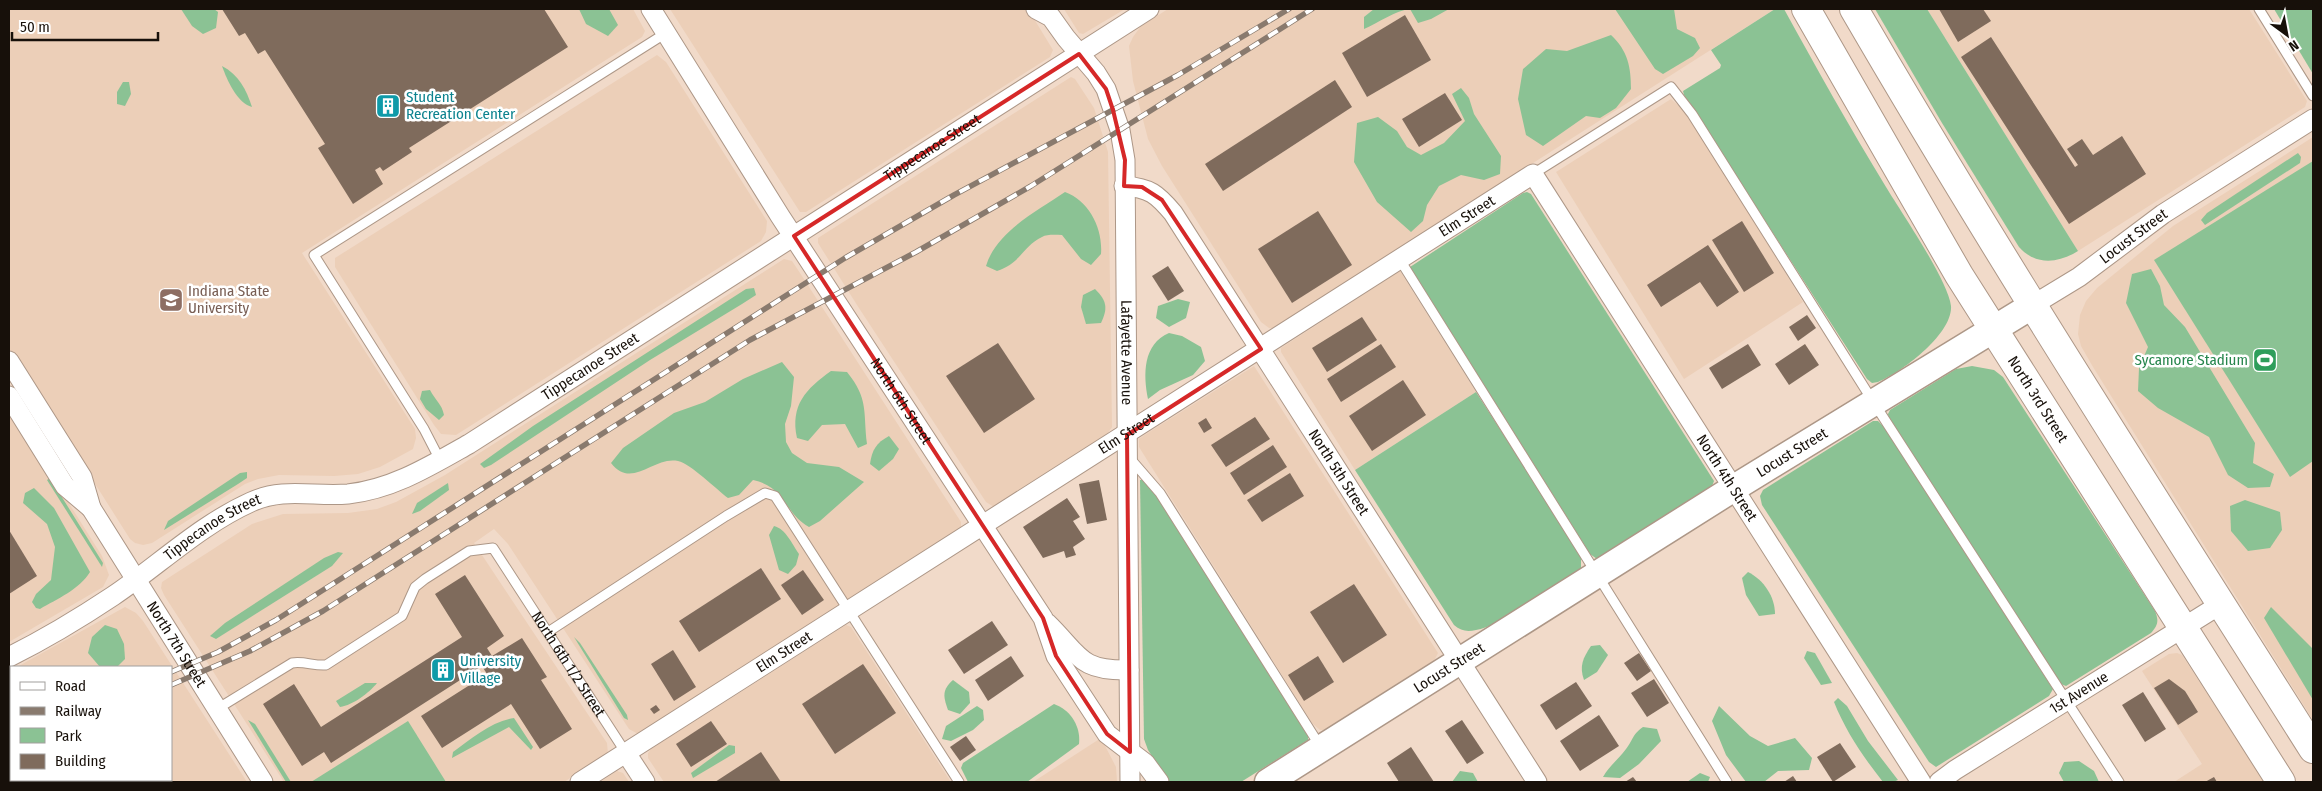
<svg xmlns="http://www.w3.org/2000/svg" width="2322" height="791" font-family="'Fira Sans Condensed',sans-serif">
<rect width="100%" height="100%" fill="#f1dac9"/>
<g fill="#eccfb8">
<polygon points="9,9 633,9 645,31 642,37 302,253 415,429 416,438 413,449 380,467 358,474 334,476 279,475 258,479 245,484 152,543 143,545 135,543 130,539 9,348"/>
<polygon points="670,9 1028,9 1053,50 1050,57 806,212 800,212"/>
<polygon points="1064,9 1125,9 1083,34 1079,33"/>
<polygon points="1168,9 1775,9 1274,328 1269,328 1261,322 1162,166 1148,139 1133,81 1129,46 1133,37 1141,26"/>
<polygon points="1927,9 2249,9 2307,101 2305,107 2078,251"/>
<polygon points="657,55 666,62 767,221 766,232 761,241 456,435 441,434 434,425 335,267 335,258"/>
<polygon points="1071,77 1075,79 1094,108 1108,152 1112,427 1105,437 994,507 986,502 857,305 818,243 818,238"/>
<polygon points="1671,99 1689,115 1803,302 1684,379 1556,172"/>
<polygon points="2313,137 2313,720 2093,367 2081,346 2078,334 2080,315 2086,301 2097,288 2173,226"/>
<polygon points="784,259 792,261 800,273 961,522 961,528 638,734 629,729 508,544 494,529 474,543 607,743 608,754 564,782 284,782 164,595 161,588 162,582 252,524 283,514 348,513 377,509 396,502 445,475"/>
<polygon points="1400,271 1476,392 1355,470 1281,352 1281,348"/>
<polygon points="1254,366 1438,653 1434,661 1326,730 1320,730 1312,723 1139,447 1139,439 1143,436"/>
<polygon points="9,408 102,556 109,575 103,587 9,642"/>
<polygon points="125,607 136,613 143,621 247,782 47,782 45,780 171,780 171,667 17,667"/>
<polygon points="846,625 851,627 951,782 664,782 648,758 648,753 651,749"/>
<polygon points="2177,653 2182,655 2264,782 2174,782 2202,764 2142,671 2169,654"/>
<polygon points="11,670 11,755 9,754 9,672"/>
<polygon points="1101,738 1116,767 1117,782 1033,782"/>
<polygon points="617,771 623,773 629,782 600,782"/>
</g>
<g fill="#8bc294">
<polygon points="181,9 214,9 218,12 216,28 203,34 192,26"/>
<polygon points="579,9 609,9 618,25 608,36 586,24"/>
<path d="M1374 9H1449L1431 19 1418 23 1410 9C1396 10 1378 23 1364 29V17Z"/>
<polygon points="1615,9 1674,9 1677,29 1695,38 1700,48 1693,56 1663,74 1655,69"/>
<path d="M1775 9H1784C1817 69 1850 128 1886 187 1901 212 1948 280 1951 306 1953 334 1901 373 1878 382L1872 383 1867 379 1684 95 1683 91 1720 68 1721 65 1711 50Z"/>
<path d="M1875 9H1927L2078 251C2059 263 2036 266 2019 247L1942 123Z"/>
<polygon points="2274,9 2313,9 2313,74"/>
<path d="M1611 35C1628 51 1631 67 1631 89L1616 108 1600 118 1586 116 1543 146 1526 135 1518 99 1523 69 1546 49 1567 51Z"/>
<path d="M222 66C239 75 246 89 252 107 237 103 227 80 222 66Z"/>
<polygon points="123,82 129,82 131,94 125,106 117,104 117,92"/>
<polygon points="1461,88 1469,98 1474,114 1501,156 1500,174 1484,180 1461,175 1439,186 1427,205 1423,221 1411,232 1377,202 1354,162 1357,123 1378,117 1397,131 1407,147 1421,155 1444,143 1465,121 1452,94"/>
<polygon points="2298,153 2301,157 2300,163 2205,225 2201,220 2207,213"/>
<polygon points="2313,161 2313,461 2290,477 2154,260"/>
<path d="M1065 192C1089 201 1103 228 1101 254L1091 265 1081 259 1062 235C1056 235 1047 234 1042 237 1022 247 1021 263 997 271L986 266C996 232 1037 211 1065 192Z"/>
<polygon points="1527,192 1531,194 1714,481 1712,486 1597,559 1590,554 1410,267 1523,193"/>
<polygon points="2151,269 2160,286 2164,305 2185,327 2255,443 2253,463 2274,474 2270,487 2248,488 2228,475 2209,437 2158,408 2138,391 2139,368 2148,347 2126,303 2132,274"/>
<polygon points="754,288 756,295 742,304 650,360 491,465 484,468 480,464 533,426 746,289"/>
<path d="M1095 289C1107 301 1108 308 1101 323L1086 324 1081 307 1083 295Z"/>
<polygon points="1178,299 1190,302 1186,318 1169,327 1156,318 1158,306"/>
<path d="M1169 333 1182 336 1201 347 1205 361 1193 375 1160 390 1148 399C1143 374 1143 344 1169 333Z"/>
<path d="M782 362 794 377 791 406 785 424 786 442 792 453 807 463 839 467 864 482 820 521 809 527C784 513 786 487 753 480L739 495 728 498C716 489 691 464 678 461 653 456 632 490 611 463L623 448 674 413 705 402 743 379Z"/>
<path d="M1972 366 1994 370 2003 377 2155 611C2159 621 2158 625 2151 633L2066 686 2061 684 1889 421 1888 414 1890 410 1956 369Z"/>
<path d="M831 371 847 372C869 399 863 412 867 444L858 448 845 424 822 425 808 441 797 438C790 405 806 389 831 371Z"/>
<path d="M430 390C435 400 442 404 444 415L439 420 426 409 420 399 422 391Z"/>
<path d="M1476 392 1581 555V569C1557 584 1500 627 1476 630 1467 632 1461 631 1454 625L1355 470Z"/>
<polygon points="1873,421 1878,421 1884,427 2053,689 2049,696 1936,767 1929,762 1762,505 1760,496 1763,490"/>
<path d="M889 436 899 449 893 459 879 471 870 464C872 450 876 443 889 436Z"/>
<polygon points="247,472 247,478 238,484 164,530 168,521 240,473"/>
<polygon points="50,478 103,563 102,567 47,480"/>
<polygon points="1140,480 1143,480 1152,487 1308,736 1308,740 1241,782 1169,782 1148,750 1144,739"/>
<polygon points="448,483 449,490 420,511 412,514 417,503"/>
<path d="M34 488 54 508 90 572C80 589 57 599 40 609L36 608 32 602 36 594 51 580 55 547 47 524 23 503 25 493Z"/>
<polygon points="2245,500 2280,512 2282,530 2270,548 2248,551 2231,531 2230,506"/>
<path d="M774 526C786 529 792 544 799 554L796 565 788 574 779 570 769 535Z"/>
<polygon points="338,552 343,553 332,566 216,639 210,636 225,623 324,558"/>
<path d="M1748 572C1764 580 1775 597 1775 614L1759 616 1746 595 1742 578Z"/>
<polygon points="2271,607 2313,649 2313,700 2264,618"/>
<polygon points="105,625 117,629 124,644 125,659 117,667 100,667 88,653 92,637"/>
<polygon points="574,637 580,643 627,715 628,720 624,718"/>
<path d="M1600 645 1608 655 1597 672 1584 680C1579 666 1583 658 1591 646Z"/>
<polygon points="1807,651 1815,653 1832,683 1821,685 1804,658"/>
<path d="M953 680 969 692 970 703 960 714 948 710C943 696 942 690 953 680Z"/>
<path d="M365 683H377C369 693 353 705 340 707L336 701Z"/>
<path d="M1838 698 1847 706 1868 741 1898 780 1893 782H1883C1864 758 1846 732 1834 702Z"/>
<path d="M1054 704C1071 710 1081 727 1079 744L1027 782H968L961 768 963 763Z"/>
<polygon points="977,706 983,710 984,720 973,730 951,741 942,739 946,726"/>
<polygon points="1719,706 1750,736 1768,746 1795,738 1812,758 1809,770 1778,771 1764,782 1746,782 1726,755 1712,721"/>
<path d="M514 718 533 747 531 750 509 727 452 758 453 752C471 739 492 721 514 718Z"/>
<polygon points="248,720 255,724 291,782 286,782"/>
<polygon points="408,721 446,782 311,782"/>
<path d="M1643 727 1657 729 1661 741 1639 764 1620 778 1603 777C1610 765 1618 760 1626 749 1634 739 1631 736 1643 727Z"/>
<polygon points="729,745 735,746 735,753 693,778 691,773"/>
<polygon points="2079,761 2094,771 2099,782 2064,782 2059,773 2064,762"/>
<polygon points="1460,771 1473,773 1478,782 1452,782"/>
<polygon points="1700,773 1710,777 1708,782 1687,782"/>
</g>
<g fill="#7f6b5c">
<polygon points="222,9 544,9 568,47 409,148 412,152 383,171 380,167 375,170 383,184 353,204 318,148 325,144 265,50 258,54 245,33 239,36"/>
<polygon points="1939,9 1983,9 1991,21 1958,42"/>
<polygon points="1405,15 1431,60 1367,97 1342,53"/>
<polygon points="1991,37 2075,167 2078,165 2067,149 2082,139 2093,155 2122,136 2146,174 2069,224 1961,57"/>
<polygon points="1335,80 1352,107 1223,191 1205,164"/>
<polygon points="1445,93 1462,120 1419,147 1402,119"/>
<polygon points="1318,211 1352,265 1292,303 1258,249"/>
<polygon points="1742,221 1774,273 1744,292 1712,240"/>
<polygon points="1708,245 1739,292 1717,307 1700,282 1661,307 1647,285"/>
<polygon points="1168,266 1184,291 1168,301 1152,276"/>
<polygon points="1807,315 1816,328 1798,341 1789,327"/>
<polygon points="1362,317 1377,340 1327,372 1312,348"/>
<polygon points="998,343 1035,399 984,433 946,376"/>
<polygon points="1381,344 1396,367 1341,402 1327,379"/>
<polygon points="1748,344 1761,365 1722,389 1709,368"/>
<polygon points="1805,344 1819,365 1789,385 1775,364"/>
<polygon points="1403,380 1426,415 1372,451 1349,416"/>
<polygon points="1255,417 1270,439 1226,467 1211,445"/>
<polygon points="1206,418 1212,428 1204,433 1198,423"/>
<polygon points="1273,445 1287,467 1244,495 1230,473"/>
<polygon points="1290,473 1304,496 1262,522 1247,500"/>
<polygon points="1099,480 1107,520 1087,524 1079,484"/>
<polygon points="1067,498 1080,517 1073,521 1085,539 1073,547 1076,555 1066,558 1064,551 1043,558 1023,527"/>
<polygon points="9,530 37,576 9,594"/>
<polygon points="761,568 781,599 699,652 679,621"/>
<polygon points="803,570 824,600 802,615 781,585"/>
<polygon points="465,575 504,636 487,648 492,656 522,638 547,677 541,680 572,729 540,749 511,704 442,748 421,716 487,674 482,666 331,763 324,752 302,766 263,704 294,684 321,727 462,637 435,594"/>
<polygon points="1354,584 1387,635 1343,663 1310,612"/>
<polygon points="992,621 1008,645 964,674 948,650"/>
<polygon points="673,650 696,687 674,701 651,664"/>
<polygon points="1639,653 1651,671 1637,681 1624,663"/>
<polygon points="1011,656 1024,676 988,701 975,680"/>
<polygon points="1318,656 1334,682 1304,701 1288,675"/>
<polygon points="863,664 896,713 835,754 802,704"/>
<polygon points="1654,679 1669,703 1647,717 1631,693"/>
<polygon points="2169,679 2185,691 2198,712 2178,725 2154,688"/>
<polygon points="1576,682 1592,706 1556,730 1540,705"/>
<polygon points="2143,692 2166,729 2145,742 2122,705"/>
<polygon points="656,705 660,710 654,714 650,709"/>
<polygon points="1599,715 1619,746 1580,771 1560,741"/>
<polygon points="1462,720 1484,753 1467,764 1445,731"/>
<polygon points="711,721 727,744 691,767 676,744"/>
<polygon points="966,736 976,750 960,761 950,747"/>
<polygon points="1840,743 1856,767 1833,782 1817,757"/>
<polygon points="1411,747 1434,782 1399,782 1387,763"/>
<polygon points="761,752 781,782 715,782"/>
<polygon points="1793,776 1797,782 1784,782"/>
<polygon points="1633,777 1637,782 1625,782"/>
<polygon points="2214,777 2217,782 2205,782"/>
<polygon points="92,780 170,780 172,782 93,782"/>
</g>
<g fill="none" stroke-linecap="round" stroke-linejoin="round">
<defs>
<g id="lane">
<polyline points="2259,9 2313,96"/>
<polyline points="1533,174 1671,87 1692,114 1874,403 2119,782"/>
<polyline points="1400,260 1727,782"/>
<polyline points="440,460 424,429 314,255 666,33"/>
<polyline points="1127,462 1134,463 1160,493 1320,746"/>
<polyline points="548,632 726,516 765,493 775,496 959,782"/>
<path id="s1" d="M217 709 292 663C304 661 314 666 326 665L402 616 415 587 425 579 469 551 493 548 626 753"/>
<polyline points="9,759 11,760"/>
<polyline points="37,780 39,782"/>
</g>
<g id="street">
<path id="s2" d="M651 9 780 216 1043 618 1056 656 1107 734 1145 763 1159 782"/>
<path id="s3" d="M1036 9 1051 17 1066 38 1096 73 1106 89 1120 130 1125 160 1130 782"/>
<path id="s4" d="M1124 186C1150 188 1157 194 1173 213L1537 782"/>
<path id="s5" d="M2033 305 2079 277 2163 214 2313 119"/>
<polyline points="9,361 82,477 91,508"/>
<path id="s6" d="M9 396 65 486 91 508 263 782"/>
<path d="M1047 623C1080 655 1078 671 1129 670"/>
<path id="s7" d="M9 657C45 639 80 618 113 596 159 565 200 525 251 502 283 487 314 497 348 494 393 489 430 466 469 444L1149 9"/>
<polyline points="626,753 645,782"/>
<path id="s8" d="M580 782 1533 174 1921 782"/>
<path id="s9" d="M1939 782 1955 770 2221 604"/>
</g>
<g id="secondary">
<path id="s10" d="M1268 782 1734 488 2033 305"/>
</g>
<g id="highway">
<path id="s11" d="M1806 9 1959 275 2281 782"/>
<path d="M1854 9C2000 260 2158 504 2313 749"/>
</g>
</defs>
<use href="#lane" stroke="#ad9787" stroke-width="11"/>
<use href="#street" stroke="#ad9787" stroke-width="21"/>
<use href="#secondary" stroke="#ad9787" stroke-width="29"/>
<use href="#highway" stroke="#ad9787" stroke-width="30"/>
<use href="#lane" stroke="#fff" stroke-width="9"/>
<use href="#street" stroke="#fff" stroke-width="19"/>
<use href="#secondary" stroke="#fff" stroke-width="26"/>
<use href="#highway" stroke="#fff" stroke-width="28"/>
<defs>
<g id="rail">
<polyline points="171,672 218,652 276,620 845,258 954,195 1178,75 1289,9"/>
<polyline points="171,685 250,651 323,611 750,340 916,252 1031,186 1312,9"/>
<polyline points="9,725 11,724"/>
<polyline points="9,737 11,736"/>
</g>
</defs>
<use href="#rail" stroke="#897a6e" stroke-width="5.5"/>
<use href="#rail" stroke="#fff" stroke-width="4" stroke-dasharray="11" stroke-linecap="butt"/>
</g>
<path fill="none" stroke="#d62828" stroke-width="4" stroke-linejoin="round" d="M1079 54 1106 89 1113 110 1125 160 1124 186 1142 187 1162 200 1261 349 1127 435 1130 752 1107 734 1056 656 1043 618 794 236Z"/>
<defs>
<symbol id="building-square" viewBox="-11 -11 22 22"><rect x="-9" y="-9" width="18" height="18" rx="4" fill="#0f9aa8" stroke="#fff"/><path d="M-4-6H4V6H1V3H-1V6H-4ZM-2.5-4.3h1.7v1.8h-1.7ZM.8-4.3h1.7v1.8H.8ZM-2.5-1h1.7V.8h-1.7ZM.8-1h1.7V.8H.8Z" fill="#fff"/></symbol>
<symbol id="university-square" viewBox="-11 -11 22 22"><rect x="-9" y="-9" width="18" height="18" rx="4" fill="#8d6e63" stroke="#fff"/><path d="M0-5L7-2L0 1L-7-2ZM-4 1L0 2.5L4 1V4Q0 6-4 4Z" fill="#fff"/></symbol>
<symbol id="stadium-square" viewBox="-11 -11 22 22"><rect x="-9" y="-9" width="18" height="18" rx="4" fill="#2e9e5b" stroke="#fff"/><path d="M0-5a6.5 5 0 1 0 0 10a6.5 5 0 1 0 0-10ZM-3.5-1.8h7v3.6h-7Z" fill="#fff"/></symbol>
</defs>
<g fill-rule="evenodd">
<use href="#building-square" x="374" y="92" width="28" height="28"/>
<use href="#university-square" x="157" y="286" width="28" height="28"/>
<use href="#stadium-square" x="2251" y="346" width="28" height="28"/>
<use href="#building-square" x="429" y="656" width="28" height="28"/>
</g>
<g text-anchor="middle" stroke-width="5" stroke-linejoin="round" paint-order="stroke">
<g font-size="15" fill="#0d838f" stroke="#fff" text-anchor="start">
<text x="406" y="102">Student<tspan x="406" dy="17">Recreation Center</tspan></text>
<text x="460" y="666">University<tspan x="460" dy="17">Village</tspan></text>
</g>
<g font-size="15" fill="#17100a" stroke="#fff">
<text dy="5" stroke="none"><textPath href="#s7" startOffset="1068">Tippecanoe Street</textPath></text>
<text dy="5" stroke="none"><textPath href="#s8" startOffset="1052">Elm Street</textPath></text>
<text dy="5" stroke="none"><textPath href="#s5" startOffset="122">Locust Street</textPath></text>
<text dy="5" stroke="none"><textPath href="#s3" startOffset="374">Lafayette Avenue</textPath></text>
<text dy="5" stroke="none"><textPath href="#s7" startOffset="662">Tippecanoe Street</textPath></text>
<text dy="5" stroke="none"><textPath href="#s11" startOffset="454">North 3rd Street</textPath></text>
<text dy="5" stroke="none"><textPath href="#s2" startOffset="465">North 6th Street</textPath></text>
<text dy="5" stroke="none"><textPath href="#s8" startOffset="648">Elm Street</textPath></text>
<text dy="5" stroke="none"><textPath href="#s10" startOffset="619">Locust Street</textPath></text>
<text dy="5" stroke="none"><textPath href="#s4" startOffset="366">North 5th Street</textPath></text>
<text dy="5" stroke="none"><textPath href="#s8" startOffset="1491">North 4th Street</textPath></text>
<text dy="5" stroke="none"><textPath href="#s7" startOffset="242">Tippecanoe Street</textPath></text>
<text dy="5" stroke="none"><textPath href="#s6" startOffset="301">North 7th Street</textPath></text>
<text dy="5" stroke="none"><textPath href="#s8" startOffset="242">Elm Street</textPath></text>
<text dy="5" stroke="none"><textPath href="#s1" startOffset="472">North 6th 1/2 Street</textPath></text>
<text dy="5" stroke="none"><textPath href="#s10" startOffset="214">Locust Street</textPath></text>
<text dy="5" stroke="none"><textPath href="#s9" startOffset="166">1st Avenue</textPath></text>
</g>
<g font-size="15" fill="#785e54" stroke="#fff" text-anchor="start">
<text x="188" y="296">Indiana State<tspan x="188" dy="17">University</tspan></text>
</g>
<g font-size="15" fill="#27864d" stroke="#fff" text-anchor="end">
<text x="2248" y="365">Sycamore Stadium</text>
</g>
</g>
<rect width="2322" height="791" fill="none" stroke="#17100a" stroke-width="20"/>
<rect x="10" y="666" width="162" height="115" fill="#ffffff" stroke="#a29f9d"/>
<rect x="20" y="682" width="25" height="8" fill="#ffffff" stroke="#a29f9d"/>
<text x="55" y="691" font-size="15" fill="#17100a">Road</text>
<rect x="20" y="707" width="25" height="8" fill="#897a6e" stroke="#a29f9d"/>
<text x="55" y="716" font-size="15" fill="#17100a">Railway</text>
<rect x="20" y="728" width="25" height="15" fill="#8bc294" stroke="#a29f9d"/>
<text x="55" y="741" font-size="15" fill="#17100a">Park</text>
<rect x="20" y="754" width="25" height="15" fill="#7f6b5c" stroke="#a29f9d"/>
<text x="55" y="766" font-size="15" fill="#17100a">Building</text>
<g transform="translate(2287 35) rotate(148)" stroke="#ffffff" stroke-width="4" paint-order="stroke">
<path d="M0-4L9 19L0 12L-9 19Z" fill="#17100a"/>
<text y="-8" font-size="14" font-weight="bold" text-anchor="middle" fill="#17100a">N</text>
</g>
<path d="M12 32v8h146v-8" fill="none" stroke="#17100a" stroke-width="2.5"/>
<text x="20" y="32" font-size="15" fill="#17100a" stroke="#ffffff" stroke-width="4" paint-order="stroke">50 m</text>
</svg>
